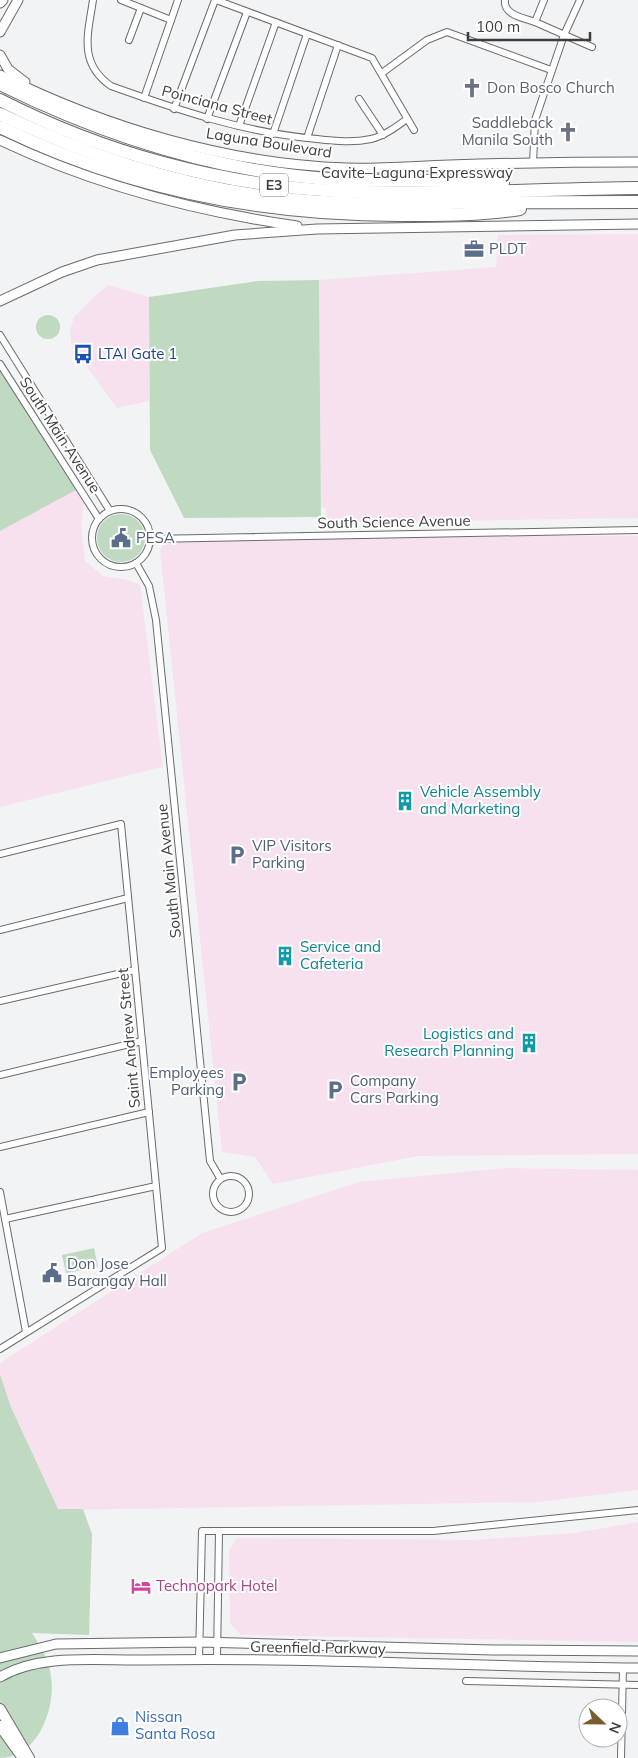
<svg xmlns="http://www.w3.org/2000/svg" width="638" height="1758" font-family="Mulish,sans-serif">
<rect width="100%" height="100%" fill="#f1f3f5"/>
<g fill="#f8e1ee">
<polygon points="638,234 638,518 327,523 326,508 321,508 319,280 496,267 498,235"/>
<polygon points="109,285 149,297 149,401 117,408 72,347 70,331 74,317 97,294"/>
<polygon points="0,371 84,502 81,527 85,561 103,576 128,580 140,585 163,767 0,807"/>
<polygon points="638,536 638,1154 418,1156 273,1184 255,1157 222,1152 160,550 169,537"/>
<polygon points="505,1168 638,1170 638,1490 538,1502 58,1510 11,1407 0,1374 0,1363 202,1233 359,1182"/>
<polygon points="638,1522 638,1642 241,1635 230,1623 229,1551 237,1538 473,1540 575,1533"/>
</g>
<g fill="#c0dac2">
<polygon points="319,280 321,517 184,518 150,450 149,297 258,281"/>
<circle cx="48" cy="327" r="12"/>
<polygon points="0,371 76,490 0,531"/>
<circle cx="121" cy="538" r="24"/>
<polygon points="94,1248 98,1267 66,1273 62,1255"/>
<path d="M0 1374 11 1407 58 1509H83L92 1534 89 1635 32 1633C41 1647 49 1660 51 1676 56 1708 38 1758 0 1758Z"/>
</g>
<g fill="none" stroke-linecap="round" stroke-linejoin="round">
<defs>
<g id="street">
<path d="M93 0C88 34 78 63 111 86 178 110 246 133 317 139 335 141 353 143 371 139 384 136 396 127 407 119"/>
<polyline points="121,0 171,20"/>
<polyline points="216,0 372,58 414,130"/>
<path d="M505 0C503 15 524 18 535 22L544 0"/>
<polyline points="535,22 592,47"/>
<polyline points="129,40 141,8"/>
<polyline points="382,73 427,40 447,32 551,70"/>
<polyline points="144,98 178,0"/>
<polyline points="359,99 383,135"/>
<polyline points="174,109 215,0"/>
<polyline points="207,119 247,12"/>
<polyline points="239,126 276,22"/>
<polyline points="273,134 307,34"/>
<polyline points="307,138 338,45"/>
<polyline points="533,163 535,120 564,35 580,0"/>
<polyline points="0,335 110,511"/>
<polyline points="0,364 99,519"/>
<circle cx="121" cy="538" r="29"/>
<polyline points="150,539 638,530"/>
<polyline points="136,563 149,586 156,620 210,1161 220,1178"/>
<polyline points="0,854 121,824 162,1248 0,1349"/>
<polyline points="0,930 128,898"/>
<polyline points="0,1001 135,970"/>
<polyline points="0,1075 142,1041"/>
<polyline points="0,1147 149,1112"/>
<circle cx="231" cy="1194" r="18"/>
<polyline points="0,1192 26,1332"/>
<polyline points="5,1219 156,1186"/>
<polyline points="199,1659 202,1531 433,1531 638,1510"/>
<polyline points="217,1659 219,1531"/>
<polyline points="466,1681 638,1685"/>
<polyline points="621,1758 623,1668"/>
</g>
<g id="secondary">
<polyline points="0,3 3,0"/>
<polyline points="0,32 18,0"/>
<polyline points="0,55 8,69 25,82"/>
<path d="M0 75C107 128 227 164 347 168 381 169 416 166 449 165 512 163 575 162 638 162"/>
<path d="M0 140C94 185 194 211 297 226"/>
<polyline points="0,301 62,272 97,260 235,235 317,229 638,224"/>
<polyline points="0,1658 56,1644 200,1642 493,1650 638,1651"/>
<path d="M0 1677C41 1653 99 1661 145 1660 309 1657 474 1667 638 1668"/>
</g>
<g id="primary">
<polyline points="0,1709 29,1758"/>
<polyline points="0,1726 23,1758"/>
</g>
<g id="highway">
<path d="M0 84C107 137 224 174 344 180 397 182 450 179 503 183"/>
<path d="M0 100C104 153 220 185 336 191 436 196 538 189 638 188"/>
<path d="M0 114C88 156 180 187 278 198 335 205 391 204 448 203 512 202 575 202 638 202"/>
<path d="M0 127C129 190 264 216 407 215 445 215 482 215 520 209"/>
</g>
</defs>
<use href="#street" stroke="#696b6d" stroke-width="8"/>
<use href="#secondary" stroke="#696b6d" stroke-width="11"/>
<use href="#primary" stroke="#696b6d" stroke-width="12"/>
<use href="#highway" stroke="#696b6d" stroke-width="14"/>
<use href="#street" stroke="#fff" stroke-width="6"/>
<use href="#secondary" stroke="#fff" stroke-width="9"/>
<use href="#primary" stroke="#fff" stroke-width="10"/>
<use href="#highway" stroke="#fff" stroke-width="12"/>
</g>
<defs>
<symbol id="church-bare" viewBox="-9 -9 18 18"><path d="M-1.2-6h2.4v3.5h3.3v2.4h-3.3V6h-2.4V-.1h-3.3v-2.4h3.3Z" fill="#6b7280" stroke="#fff" stroke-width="2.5" paint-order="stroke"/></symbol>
<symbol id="office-bare" viewBox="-9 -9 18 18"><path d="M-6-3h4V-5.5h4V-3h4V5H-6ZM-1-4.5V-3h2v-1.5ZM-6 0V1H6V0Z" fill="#5c6f8a" stroke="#fff" stroke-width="2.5" paint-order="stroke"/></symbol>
<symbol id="bus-bare" viewBox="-9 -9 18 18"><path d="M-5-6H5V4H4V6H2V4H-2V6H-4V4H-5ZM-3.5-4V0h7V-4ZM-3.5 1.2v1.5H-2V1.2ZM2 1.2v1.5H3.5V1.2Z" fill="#1a4fb4" stroke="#fff" stroke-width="2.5" paint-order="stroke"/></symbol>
<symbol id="civic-bare" viewBox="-9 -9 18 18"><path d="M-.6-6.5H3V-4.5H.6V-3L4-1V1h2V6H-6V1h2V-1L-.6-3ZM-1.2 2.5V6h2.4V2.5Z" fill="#5c6f8a" stroke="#fff" stroke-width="2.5" paint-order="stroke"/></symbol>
<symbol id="building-bare" viewBox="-9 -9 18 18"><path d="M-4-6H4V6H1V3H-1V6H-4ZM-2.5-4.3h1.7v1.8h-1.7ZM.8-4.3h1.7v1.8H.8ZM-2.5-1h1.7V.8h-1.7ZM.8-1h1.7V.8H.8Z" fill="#0f9aa8" stroke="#fff" stroke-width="2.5" paint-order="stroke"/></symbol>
<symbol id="parking-bare" viewBox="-9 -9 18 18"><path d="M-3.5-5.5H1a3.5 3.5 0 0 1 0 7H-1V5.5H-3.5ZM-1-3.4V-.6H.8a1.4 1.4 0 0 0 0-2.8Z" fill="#5c6f8a" stroke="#fff" stroke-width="2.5" paint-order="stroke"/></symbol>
<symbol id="hotel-bare" viewBox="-9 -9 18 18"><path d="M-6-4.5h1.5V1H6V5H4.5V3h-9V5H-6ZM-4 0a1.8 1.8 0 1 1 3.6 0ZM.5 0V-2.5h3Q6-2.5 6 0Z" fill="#d1479c" stroke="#fff" stroke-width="2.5" paint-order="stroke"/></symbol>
<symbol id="shop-bare" viewBox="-9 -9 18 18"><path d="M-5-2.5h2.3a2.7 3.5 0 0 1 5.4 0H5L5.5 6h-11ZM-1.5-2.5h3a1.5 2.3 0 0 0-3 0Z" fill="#3f7fe0" stroke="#fff" stroke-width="2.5" paint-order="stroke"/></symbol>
</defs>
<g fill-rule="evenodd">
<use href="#church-bare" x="458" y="74" width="28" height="28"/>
<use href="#church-bare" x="554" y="118" width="28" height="28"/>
<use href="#office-bare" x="460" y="235" width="28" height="28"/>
<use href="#bus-bare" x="69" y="340" width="28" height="28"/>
<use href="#civic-bare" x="107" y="524" width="28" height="28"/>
<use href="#building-bare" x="391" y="787" width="28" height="28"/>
<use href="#parking-bare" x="223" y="841" width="28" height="28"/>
<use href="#building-bare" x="271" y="942" width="28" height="28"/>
<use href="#building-bare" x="515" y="1029" width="28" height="28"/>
<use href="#parking-bare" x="225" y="1068" width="28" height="28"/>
<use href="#parking-bare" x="321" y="1076" width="28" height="28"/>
<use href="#civic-bare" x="38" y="1259" width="28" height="28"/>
<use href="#hotel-bare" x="127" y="1572" width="28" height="28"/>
<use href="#shop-bare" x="106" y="1712" width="28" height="28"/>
</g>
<g text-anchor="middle" stroke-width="4" stroke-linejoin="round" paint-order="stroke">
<rect fill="#fff" stroke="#767778" stroke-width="1" x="260" y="173.5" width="28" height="23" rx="4"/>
<g font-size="14" font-weight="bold" fill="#3c3d3e">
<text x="274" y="190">E3</text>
</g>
<g font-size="15" fill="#5b616d" stroke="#fff" text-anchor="start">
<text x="487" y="93">Don Bosco Church</text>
<text x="553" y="128" text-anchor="end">Saddleback<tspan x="553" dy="17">Manila South</tspan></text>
</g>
<g font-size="15" fill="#3c3d3e" stroke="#fff">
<text transform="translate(217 105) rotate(15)" y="5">Poinciana Street</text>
<text transform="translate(269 143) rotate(9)" y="5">Laguna Boulevard</text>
<text x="417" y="178">Cavite–Laguna Expressway</text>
<text transform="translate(60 435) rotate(57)" y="5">South Main Avenue</text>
<text transform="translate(394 522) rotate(-1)" y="5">South Science Avenue</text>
<text transform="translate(169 871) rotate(-96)" y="5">South Main Avenue</text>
<text transform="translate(129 1038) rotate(-95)" y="5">Saint Andrew Street</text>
<text transform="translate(318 1648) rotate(1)" y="5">Greenfield Parkway</text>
</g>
<g font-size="15" fill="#4e5e75" stroke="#fff" text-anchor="start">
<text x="489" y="254">PLDT</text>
<text x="136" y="543">PESA</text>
<text x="252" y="851">VIP Visitors<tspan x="252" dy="17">Parking</tspan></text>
<text x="224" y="1078" text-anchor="end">Employees<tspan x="224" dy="17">Parking</tspan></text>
<text x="350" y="1086">Company<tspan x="350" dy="17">Cars Parking</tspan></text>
<text x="67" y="1269">Don Jose<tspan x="67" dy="17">Barangay Hall</tspan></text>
</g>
<g font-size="15" fill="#164399" stroke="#fff" text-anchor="start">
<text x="98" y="359">LTAI Gate 1</text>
</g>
<g font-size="15" fill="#0d838f" stroke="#fff" text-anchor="start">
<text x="420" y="797">Vehicle Assembly<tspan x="420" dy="17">and Marketing</tspan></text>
<text x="300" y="952">Service and<tspan x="300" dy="17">Cafeteria</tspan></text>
<text x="514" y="1039" text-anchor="end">Logistics and<tspan x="514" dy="17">Research Planning</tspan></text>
</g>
<g font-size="15" fill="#b23c85" stroke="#fff" text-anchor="start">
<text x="156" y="1591">Technopark Hotel</text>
</g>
<g font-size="15" fill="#366cbe" stroke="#fff" text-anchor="start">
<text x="135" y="1722">Nissan<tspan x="135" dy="17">Santa Rosa</tspan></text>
</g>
</g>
<g transform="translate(603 1723) rotate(112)"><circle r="24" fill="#ffffff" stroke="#b1b1b2"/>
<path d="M0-4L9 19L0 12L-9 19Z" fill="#795d30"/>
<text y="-8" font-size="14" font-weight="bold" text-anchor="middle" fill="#3c3d3e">N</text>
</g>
<path d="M468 32v8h122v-8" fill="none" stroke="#3c3d3e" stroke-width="2.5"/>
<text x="476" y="32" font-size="15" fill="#3c3d3e" stroke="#ffffff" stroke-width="4" paint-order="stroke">100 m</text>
</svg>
